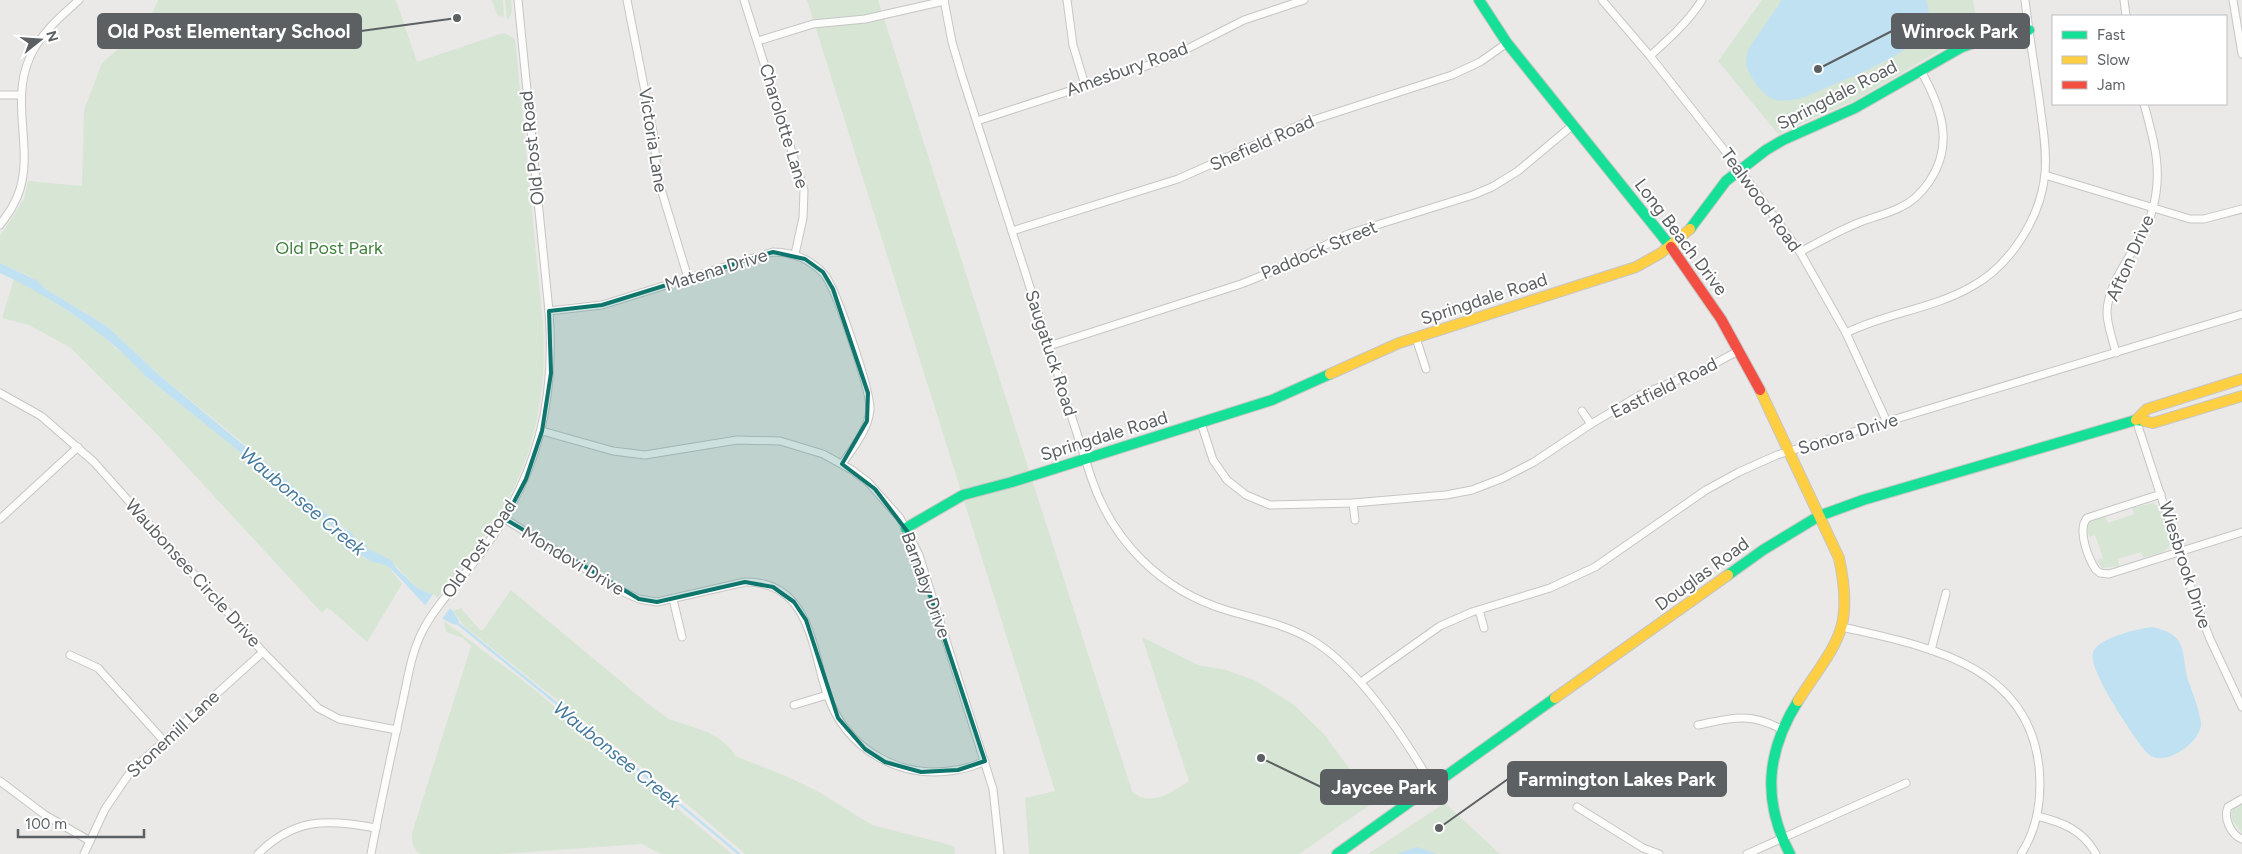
<svg xmlns="http://www.w3.org/2000/svg" width="2242" height="854" font-family="Figtree,sans-serif">
<rect width="100%" height="100%" fill="#ebe9e7"/>
<g fill="#d7e5d4">
<path d="M158 0H396L417 62 500 34 505 33 515 39 543 325C547 385 537 444 509 498 490 533 461 565 438 597L417 588 393 563 368 549 343 526 311 503 242 442 159 375 108 327 44 288 31 277 0 263V236L24 199 28 181 82 186 84 110 102 63 148 23Z"/>
<polygon points="492,0 503,0 504,17 497,15"/>
<path d="M505 0H511C512 7 513 15 507 20Z"/>
<path d="M807 0H878L1132 791C1149 809 1173 791 1189 781L1142 637 1198 665 1226 670 1254 680 1293 704 1324 734 1374 802 1299 854H1029L1025 798 1055 791Z"/>
<polygon points="1762,0 1973,0 1978,33 1944,48 1856,100 1778,134 1718,61"/>
<polygon points="14,279 30,286 99,332 115,348 129,358 144,375 348,539 364,558 368,560 380,562 390,568 402,584 367,642 331,610 327,608 322,613 151,428 71,348 29,325 2,318"/>
<path d="M2153 503C2162 507 2171 537 2169 547L2163 552 2143 558 2141 552 2118 559 2119 566 2102 568 2097 560 2103 558 2095 535 2089 537 2087 529 2090 522 2105 516 2108 523 2134 514 2132 508Z"/>
<polygon points="511,590 647,703 669,719 708,732 721,740 732,750 735,756 786,776 819,792 872,825 943,843 954,847 955,854 745,854 673,792 464,626 453,611 461,608 480,630 483,630"/>
<path d="M444 621 525 682 732 854H661L642 844 501 854H420C412 848 412 842 412 833L471 646 463 638 446 632Z"/>
<polygon points="1445,803 1500,854 1368,854"/>
<polygon points="2242,804 2242,833 2233,821 2231,813 2235,807"/>
</g>
<g fill="#bfe1f2">
<path d="M1782 0H1926C1930 12 1930 26 1921 37 1903 57 1831 86 1804 97 1796 100 1785 101 1776 100 1764 98 1748 75 1746 64 1746 58 1747 53 1749 48Z"/>
<path d="M0 263 38 281 44 288 108 327 159 375 347 531 349 530 358 541 365 544 368 549 391 560 397 569 417 588 438 597 453 611 459 621 456 625C428 615 412 589 391 569 383 562 375 564 367 559 359 555 353 545 348 539L144 375C108 334 50 296 0 273Z"/>
<path d="M2152 627C2193 635 2179 658 2190 685 2193 694 2202 718 2201 726 2198 742 2174 760 2157 758 2150 757 2146 752 2142 747 2131 732 2087 668 2093 652 2100 637 2137 629 2152 627Z"/>
<polygon points="1417,847 1437,854 1397,854"/>
</g>
<polygon fill="#ebe9e7" points="433,594 451,607 442,619 425,606"/>
<g fill="none" stroke-linecap="round" stroke-linejoin="round">
<path stroke="#bfe1f2" stroke-width="2.5" d="M456 622C551 699 646 775 739 854"/>
<defs>
<g id="street">
<polyline points="627,0 653,132 658,179 688,278"/>
<polyline points="744,0 804,190 803,218 795,254"/>
<path d="M944 0 952 42 962 76 1091 477C1112 541 1161 590 1226 610 1256 619 1285 624 1312 640 1360 669 1404 737 1432 785"/>
<polyline points="1067,0 1073,45 1085,85"/>
<polyline points="1602,0 1650,56 1740,170 1800,252 1846,333 1887,422"/>
<polyline points="2124,0 2126,16"/>
<polyline points="2233,0 2242,54"/>
<polyline points="758,41 813,24 865,19 944,1"/>
<path d="M1650 56C1669 39 1688 22 1702 0"/>
<polyline points="0,95 20,95"/>
<polyline points="977,121 1146,66 1177,54 1244,20 1304,0"/>
<polyline points="2045,175 2190,219 2204,219 2242,209"/>
<path d="M0 225C8 214 16 203 20 189 33 146 10 101 30 57 40 34 60 17 79 0"/>
<polyline points="1012,231 1178,179 1304,123 1452,75 1480,62 1507,43"/>
<path d="M1800 252C1819 242 1838 231 1858 223 1872 217 1888 214 1901 207 1912 202 1922 192 1929 182 1955 144 1941 107 1921 71"/>
<path d="M549 311 602 305 773 252C793 252 810 259 824 274 836 288 871 391 870 410 868 430 853 448 842 464"/>
<path d="M1846 333C1886 313 1932 309 1971 287 2010 266 2041 218 2045 173 2047 148 2042 123 2039 98 2034 65 2029 33 2025 0"/>
<polyline points="1416,338 1426,369"/>
<polyline points="1049,346 1241,284 1271,272 1348,234 1473,195 1492,187 1518,171 1573,125"/>
<path d="M2116 353C2113 340 2107 326 2107 312 2108 276 2144 244 2153 208 2163 170 2154 141 2144 104"/>
<polyline points="0,393 41,416 94,462 263,652 318,708 339,719 397,730"/>
<polyline points="1582,411 1591,424"/>
<polyline points="2136,420 2196,603 2210,639 2242,707"/>
<polyline points="1201,423 1213,460 1227,480 1246,495 1270,505 1353,503 1446,495 1472,490 1503,478 1534,462 1591,424 1640,395 1703,370 1738,351"/>
<polyline points="542,431 613,451 645,455 737,440 780,441 823,454 852,470 868,482 900,518 919,555 993,789 1000,854"/>
<path d="M2161 494 2087 518C2077 530 2088 558 2096 570L2100 573 2109 574 2242 532"/>
<polyline points="1353,503 1355,520"/>
<polyline points="0,519 78,447"/>
<path d="M505 519 621 591 639 599 657 602 745 582C810 581 812 649 827 694 846 749 899 780 956 770 966 769 976 765 985 761"/>
<polyline points="673,599 682,637"/>
<polyline points="1479,610 1484,628"/>
<path d="M1842 627C1924 646 2028 663 2039 767 2042 798 2038 828 2021 854"/>
<polyline points="1931,650 1946,593"/>
<polyline points="70,655 98,668 163,740"/>
<polyline points="1361,682 1440,626 1472,612 1550,588 1595,567 1706,490 1739,472 1777,455 2242,314"/>
<polyline points="794,705 827,695"/>
<path d="M1698 725C1731 718 1750 712 1781 729"/>
<polyline points="0,781 45,815 90,841"/>
<path d="M2242 799 2228 807C2223 818 2231 835 2242 839"/>
<polyline points="1577,807 1643,848 1659,854"/>
<path d="M2037 816C2062 822 2083 830 2096 854"/>
<polyline points="84,854 105,809 131,771 263,652"/>
<path d="M258 854C295 817 329 819 376 828"/>
<path d="M371 854C380 805 391 757 401 709 407 684 410 656 422 632 437 602 464 578 483 550 537 477 556 402 549 311L518 0"/>
<polyline points="1747,854 1906,783"/>
</g>
<g id="fast">
<polyline points="1479,0 1507,43 1671,247"/>
<polyline points="1690,229 1726,181 1766,150 1783,140 1855,108 1962,47 1991,37 2029,30"/>
<polyline points="906,528 963,495 1012,482 1272,400 1330,374"/>
<polyline points="1728,575 1763,550 1819,516 1863,500 2136,420 2144,421"/>
<polyline points="1337,854 1555,698"/>
<path d="M1790 854C1762 801 1766 752 1798 701"/>
</g>
<g id="slow">
<polyline points="1330,374 1399,343 1636,267 1661,253 1690,229"/>
<path d="M1760 390 1839 558C1855 632 1835 643 1798 701"/>
<polyline points="2136,420 2147,409 2242,379"/>
<polyline points="2144,421 2153,423 2242,396"/>
<polyline points="1555,698 1728,575"/>
</g>
<polyline id="jam" points="1671,247 1721,319 1760,390"/>
</defs>
<use href="#street" stroke="#c6c6c6" stroke-width="9"/>
<use href="#fast" stroke="#c5c6c6" stroke-width="12"/>
<use href="#slow" stroke="#c5c6c6" stroke-width="12"/>
<use href="#jam" stroke="#c5c6c6" stroke-width="12"/>
<use href="#street" stroke="#fcfcfb" stroke-width="7"/>
<use href="#fast" stroke="#16e098" stroke-width="10"/>
<use href="#slow" stroke="#ffcf43" stroke-width="10"/>
<use href="#jam" stroke="#f24e42" stroke-width="10"/>
</g>
<path fill="#0f766e" fill-opacity="0.2" stroke="#0f766e" stroke-width="4" stroke-linejoin="round" d="M773 252 805 259 823 272 833 289 868 393 867 421 842 464 875 489 910 535 985 761 958 770 921 772 885 762 865 749 838 718 806 620 794 602 773 587 745 582 657 602 639 599 505 519 526 479 542 431 551 373 549 311 602 305Z"/>
<g text-anchor="middle" stroke-width="4" stroke-linejoin="round" paint-order="stroke">
<g font-size="18" fill="#5c6063" stroke="#fff">
<text transform="translate(1127 69) rotate(-20)" y="6">Amesbury Road</text>
<text transform="translate(1837 95) rotate(-27)" y="6">Springdale Road</text>
<text transform="translate(784 126) rotate(73)" y="6">Charolotte Lane</text>
<text transform="translate(653 140) rotate(81)" y="6">Victoria Lane</text>
<text transform="translate(1262 143) rotate(-24)" y="6">Shefield Road</text>
<text transform="translate(532 148) rotate(-96)" y="6">Old Post Road</text>
<text transform="translate(1761 200) rotate(54)" y="6">Tealwood Road</text>
<text transform="translate(1681 237) rotate(53)" y="6">Long Beach Drive</text>
<text transform="translate(1319 250) rotate(-23)" y="6">Paddock Street</text>
<text transform="translate(2130 258) rotate(-66)" y="6">Afton Drive</text>
<text transform="translate(716 270) rotate(-17)" y="6">Matena Drive</text>
<text transform="translate(1484 299) rotate(-18)" y="6">Springdale Road</text>
<text transform="translate(1051 353) rotate(72)" y="6">Saugatuck Road</text>
<text transform="translate(1664 388) rotate(-26)" y="6">Eastfield Road</text>
<text transform="translate(1848 434) rotate(-17)" y="6">Sonora Drive</text>
<text transform="translate(1104 436) rotate(-17)" y="6">Springdale Road</text>
<text transform="translate(479 549) rotate(-55)" y="6">Old Post Road</text>
<text transform="translate(573 561) rotate(31)" y="6">Mondovi Drive</text>
<text transform="translate(2185 565) rotate(72)" y="6">Wiesbrook Drive</text>
<text transform="translate(193 573) rotate(48)" y="6">Waubonsee Circle Drive</text>
<text transform="translate(1702 574) rotate(-36)" y="6">Douglas Road</text>
<text transform="translate(926 585) rotate(70)" y="6">Barnaby Drive</text>
<text transform="translate(173 734) rotate(-43)" y="6">Stonemill Lane</text>
</g>
<g font-size="18" fill="#42813e" stroke="#fff">
<text x="329" y="254">Old Post Park</text>
</g>
<g font-size="19" font-style="italic" fill="#477b9e" stroke="#fff">
<text transform="translate(303 501) rotate(40)" y="7">Waubonsee Creek</text>
<text transform="translate(617 754) rotate(39)" y="7">Waubonsee Creek</text>
</g>
</g>
<path fill="none" stroke="#5c6063" stroke-width="2" d="M1818 69L1892 31M457 18L361 31M1439 828L1508 779M1261 758L1321 787"/>
<g fill="#5c6063" stroke="#fff" stroke-width="2">
<circle cx="1818" cy="69" r="5"/>
<circle cx="457" cy="18" r="5"/>
<circle cx="1439" cy="828" r="5"/>
<circle cx="1261" cy="758" r="5"/>
</g>
<g fill="#5c6063" stroke="#5c6063" stroke-width="2">
<rect x="1892" y="14" width="137" height="34" rx="5"/>
<rect x="98" y="14" width="263" height="34" rx="5"/>
<rect x="1508" y="762" width="218" height="34" rx="5"/>
<rect x="1321" y="770" width="126" height="34" rx="5"/>
</g>
<g font-size="19" text-anchor="middle" font-weight="bold" fill="#fff">
<text x="1960" y="38">Winrock Park</text>
<text x="229" y="38">Old Post Elementary School</text>
<text x="1617" y="786">Farmington Lakes Park</text>
<text x="1384" y="794">Jaycee Park</text>
</g>
<rect x="2052" y="15" width="175" height="90" fill="#ffffff" stroke="#bebfc1"/>
<rect x="2062" y="31" width="25" height="8" fill="#16e098" stroke="#bebfc1"/>
<text x="2097" y="40" font-size="15" fill="#5c6063">Fast</text>
<rect x="2062" y="56" width="25" height="8" fill="#ffcf43" stroke="#bebfc1"/>
<text x="2097" y="65" font-size="15" fill="#5c6063">Slow</text>
<rect x="2062" y="81" width="25" height="8" fill="#f24e42" stroke="#bebfc1"/>
<text x="2097" y="90" font-size="15" fill="#5c6063">Jam</text>
<g transform="translate(40 40) rotate(73)" stroke="#ffffff" stroke-width="4" paint-order="stroke">
<path d="M0-4L9 19L0 12L-9 19Z" fill="#5c6063"/>
<text y="-8" font-size="14" font-weight="bold" text-anchor="middle" fill="#5c6063">N</text>
</g>
<path d="M18 829v8h126v-8" fill="none" stroke="#5c6063" stroke-width="2.5"/>
<text x="25" y="829" font-size="15" fill="#5c6063" stroke="#ffffff" stroke-width="4" paint-order="stroke">100 m</text>
</svg>
